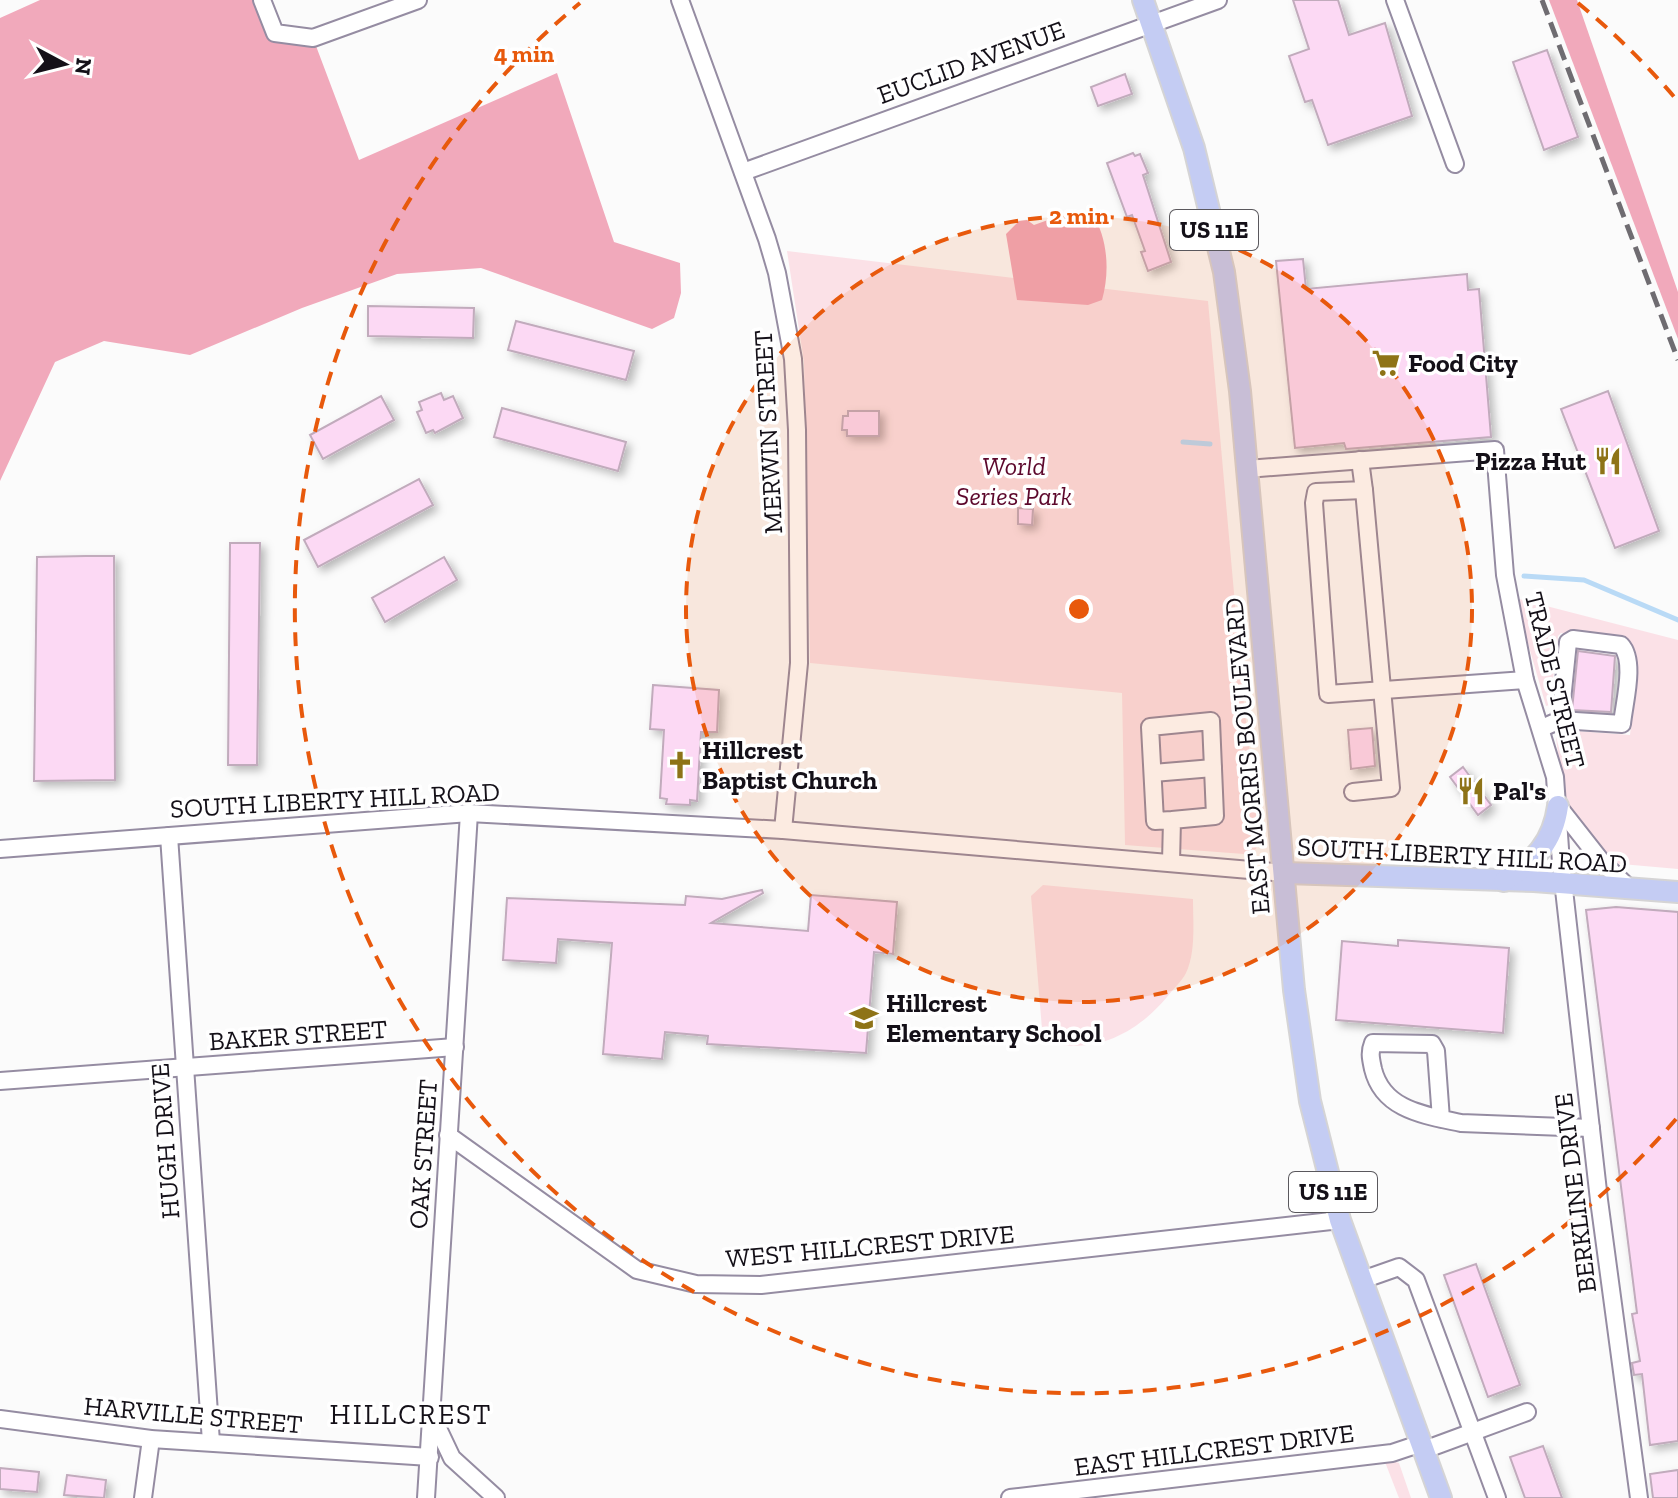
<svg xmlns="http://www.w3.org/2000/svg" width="1678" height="1498" font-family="'Zilla Slab',serif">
<defs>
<filter id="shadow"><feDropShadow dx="4.5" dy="4.5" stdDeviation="4" flood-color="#0004"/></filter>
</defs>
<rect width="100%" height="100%" fill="#fbfbfb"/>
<g fill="#fbe1e7">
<polygon points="787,251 1208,301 1244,705 1260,836 1256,849 1244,854 1125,845 1122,693 810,663 804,362"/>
<path d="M1519 599 1678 640V869L1610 863 1565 806 1556 738 1563 730 1630 735C1633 704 1649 656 1619 636L1561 633 1558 636 1550 705 1546 706 1523 626Z"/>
<path d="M1043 885 1193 899C1193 922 1196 952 1186 973 1182 981 1173 989 1167 997 1135 1035 1092 1056 1043 1041L1031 896Z"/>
<polygon points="1393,1461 1399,1463 1411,1498 1399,1498 1385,1462"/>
</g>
<g fill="#f1a9bb">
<polygon points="40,0 262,0 275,33 313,38 359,160 557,73 614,242 680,263 681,293 674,318 652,329 481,268 397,274 302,308 190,355 104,341 55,362 0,481 0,18"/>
<polygon points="1549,0 1577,0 1678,292 1678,339"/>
<path d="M1073 211 1092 213C1108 238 1110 272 1102 300L1088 305 1017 300 1006 234 1019 221 1027 220 1034 225Z"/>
</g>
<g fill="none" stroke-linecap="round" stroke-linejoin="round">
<g stroke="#b9daf6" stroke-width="5">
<polyline points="1183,442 1210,444"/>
<polyline points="1524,576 1584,580 1678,620"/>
</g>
</g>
<g fill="#fcd9f4" stroke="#c1abbc" stroke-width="2" filter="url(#shadow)">
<polygon points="1293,0 1338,0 1349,35 1385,23 1412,116 1328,145 1312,100 1305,102 1289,56 1309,49"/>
<polygon points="1547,50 1578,137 1544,150 1513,62"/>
<polygon points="1125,74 1132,94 1098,106 1091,87"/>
<polygon points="1133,153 1135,156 1140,154 1148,173 1143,175 1171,262 1148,271 1141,252 1145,251 1132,215 1127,217 1107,163"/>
<polygon points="1303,259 1306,289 1467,274 1468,290 1479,289 1491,437 1346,449 1344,443 1295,448 1276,261"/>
<polygon points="368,306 474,308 473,338 368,336"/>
<polygon points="516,321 634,351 626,380 508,350"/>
<polygon points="1608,391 1659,531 1615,548 1561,409"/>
<polygon points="441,393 444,400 453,396 463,418 435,433 433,430 426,433 417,412 422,410 419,402"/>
<polygon points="381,396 394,420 323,459 310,435"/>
<polygon points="502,408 626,442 618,471 494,437"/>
<polygon points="848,411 879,411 879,436 847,436 847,430 842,430 843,416 848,416"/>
<polygon points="419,479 433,505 318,567 304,540"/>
<polygon points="1018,508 1033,509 1032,525 1018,524"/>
<polygon points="230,543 260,543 257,765 228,765"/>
<polygon points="86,556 114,556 115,780 34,781 37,557"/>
<polygon points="444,557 457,580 385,622 372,598"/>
<polygon points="1578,651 1615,656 1611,712 1572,710"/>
<polygon points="653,685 719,690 717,732 701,732 697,801 690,800 690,805 666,804 667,799 660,798 664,730 650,729"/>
<polygon points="1372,728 1375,766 1351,769 1348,730"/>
<polygon points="1463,767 1491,805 1478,815 1450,777"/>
<polygon points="762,890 763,893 711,923 808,931 811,895 897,902 893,954 874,952 866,1053 707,1044 708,1036 665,1032 662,1059 603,1054 612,943 558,939 556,963 503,960 507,898 685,905 686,896 722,899"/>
<polygon points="1616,907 1678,912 1678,1441 1650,1445 1642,1374 1634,1375 1632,1363 1640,1361 1632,1314 1637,1313 1586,910"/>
<polygon points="1398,940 1509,948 1503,1033 1336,1020 1342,941 1398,946"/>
<polygon points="1476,1264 1520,1385 1488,1397 1444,1275"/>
<polygon points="1543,1446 1562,1498 1525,1498 1510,1457"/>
<polygon points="0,1468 39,1472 37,1492 0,1489"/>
<polygon points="1678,1470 1678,1498 1653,1498 1650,1474"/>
<polygon points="67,1475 106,1480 104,1498 64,1495"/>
</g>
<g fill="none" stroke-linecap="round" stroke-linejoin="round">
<defs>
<g id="minor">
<polyline points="262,0 275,33 313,38 418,0"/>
<polyline points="680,0 767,239 777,273 793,359 797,430 799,663 783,830"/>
<polyline points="1395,0 1455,164"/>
<polyline points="743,172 1218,0"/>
<polyline points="1360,460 1364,490 1316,492 1314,503 1328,694 1525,680"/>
<polyline points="1247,469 1495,450 1505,575 1525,680 1555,777 1561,863 1599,1200 1639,1498"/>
<path d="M1542 728 1560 720 1622 724C1624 703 1636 661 1621 645L1573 639 1568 642 1560 720"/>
<polyline points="1153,773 1213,768"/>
<polyline points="1353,792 1391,788 1364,490"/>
<polyline points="1558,806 1602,862 1630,889"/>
<polyline points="169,836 211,1442"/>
<polyline points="0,849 469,813 783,830 1285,873"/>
<polyline points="1171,862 1172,820 1215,816 1211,721 1150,727 1155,821 1172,820"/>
<polyline points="0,1081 455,1047"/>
<path d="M1441 1119 1436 1051 1432 1044 1373 1043C1369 1053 1371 1059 1373 1069 1383 1110 1424 1115 1461 1123L1591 1128"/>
<polyline points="448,1135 637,1270 696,1284 761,1285 1340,1220"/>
<polyline points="1362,1280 1399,1267 1416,1280 1497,1498"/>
<polyline points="0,1419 151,1439 430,1457"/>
<polyline points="434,1420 452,1458 496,1498"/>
<polyline points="1424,1450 1527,1412"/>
<polyline points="143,1498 151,1439"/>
<polyline points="426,1498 469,813"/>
<polyline points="1010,1498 1392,1453 1422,1443"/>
</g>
<g id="major">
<polyline points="1143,0 1194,148 1224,272 1240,391 1294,990 1310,1101 1340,1220 1441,1498"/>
<polyline points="1285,873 1534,881 1678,892"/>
<path d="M1504 881C1534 861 1553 843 1558 806"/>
</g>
</defs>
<use href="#minor" stroke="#958ca2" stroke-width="20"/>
<use href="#major" stroke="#d5d4d5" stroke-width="24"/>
<use href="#minor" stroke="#fff" stroke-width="16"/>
<use href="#major" stroke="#c4ccf3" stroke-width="20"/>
<polyline stroke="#6f6c71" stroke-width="5" stroke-dasharray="16 8" stroke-linecap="butt" points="1542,0 1678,360"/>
</g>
<circle cx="1079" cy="609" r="393" fill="#e8590c" fill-opacity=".12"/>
<g fill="none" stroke="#e8590c" stroke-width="4" stroke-dasharray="14 10">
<circle cx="1079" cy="609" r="393"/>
<path d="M1676 1119A785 785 0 1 1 580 3M1578 3A785 785 0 0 1 1676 99"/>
</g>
<defs>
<symbol id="supermarket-bare" viewBox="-9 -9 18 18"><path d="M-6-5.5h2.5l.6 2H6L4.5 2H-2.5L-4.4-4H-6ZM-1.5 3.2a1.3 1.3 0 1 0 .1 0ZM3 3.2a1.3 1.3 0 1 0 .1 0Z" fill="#8e7317" stroke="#fff" stroke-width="2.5" paint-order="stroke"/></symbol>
<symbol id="restaurant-bare" viewBox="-9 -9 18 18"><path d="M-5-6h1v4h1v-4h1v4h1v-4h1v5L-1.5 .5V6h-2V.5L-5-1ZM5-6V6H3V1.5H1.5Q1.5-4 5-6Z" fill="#8e7317" stroke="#fff" stroke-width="2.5" paint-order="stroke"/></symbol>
<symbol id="church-bare" viewBox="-9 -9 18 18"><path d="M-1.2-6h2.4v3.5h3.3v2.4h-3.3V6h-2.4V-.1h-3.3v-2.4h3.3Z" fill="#8e7317" stroke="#fff" stroke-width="2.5" paint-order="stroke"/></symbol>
<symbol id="school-bare" viewBox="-9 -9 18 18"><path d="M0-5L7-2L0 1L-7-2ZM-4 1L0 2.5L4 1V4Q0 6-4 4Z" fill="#8e7317" stroke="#fff" stroke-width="2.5" paint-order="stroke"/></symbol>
</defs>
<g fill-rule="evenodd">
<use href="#supermarket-bare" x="1366" y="343" width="40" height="40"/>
<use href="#restaurant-bare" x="1588" y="441" width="40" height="40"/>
<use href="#church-bare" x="660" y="745" width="40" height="40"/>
<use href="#restaurant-bare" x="1451" y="771" width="40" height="40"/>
<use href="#school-bare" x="844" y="998" width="40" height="40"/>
</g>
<g text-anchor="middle" stroke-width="7" stroke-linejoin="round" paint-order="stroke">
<g fill="#fff" stroke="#5a585d" stroke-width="2">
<rect x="1170" y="210" width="88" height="40" rx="6"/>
<rect x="1289" y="1172" width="88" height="40" rx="6"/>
</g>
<g font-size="24" font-weight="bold" fill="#141018">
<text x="1214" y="238">US 11E</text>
<text x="1333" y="1200">US 11E</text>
</g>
<g font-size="26" fill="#141018" stroke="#fff">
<text transform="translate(971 62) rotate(-20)" y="9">EUCLID AVENUE</text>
<text transform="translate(768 432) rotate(-93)" y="9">MERWIN STREET</text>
<text transform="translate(1555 680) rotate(76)" y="9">TRADE STREET</text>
<text transform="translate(1247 756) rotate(-95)" y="9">EAST MORRIS BOULEVARD</text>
<text transform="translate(335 800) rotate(-3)" y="9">SOUTH LIBERTY HILL ROAD</text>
<text transform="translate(1462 855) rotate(3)" y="9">SOUTH LIBERTY HILL ROAD</text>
<text transform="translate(298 1035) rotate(-4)" y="9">BAKER STREET</text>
<text transform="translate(165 1141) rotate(-94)" y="9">HUGH DRIVE</text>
<text transform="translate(423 1154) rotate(-86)" y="9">OAK STREET</text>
<text transform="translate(1575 1193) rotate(-97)" y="9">BERKLINE DRIVE</text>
<text transform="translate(870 1246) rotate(-5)" y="9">WEST HILLCREST DRIVE</text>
<text transform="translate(193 1415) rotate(5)" y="9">HARVILLE STREET</text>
<text transform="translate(1214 1450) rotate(-7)" y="9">EAST HILLCREST DRIVE</text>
</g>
<g font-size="26" font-weight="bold" fill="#141018" stroke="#fff" text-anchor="start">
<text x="1408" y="372">Food City</text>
<text x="1586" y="470" text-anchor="end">Pizza Hut</text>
<text x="702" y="759">Hillcrest<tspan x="702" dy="30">Baptist Church</tspan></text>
<text x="1493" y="800">Pal's</text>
<text x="886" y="1012">Hillcrest<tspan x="886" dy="30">Elementary School</tspan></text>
</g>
<g font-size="26" font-style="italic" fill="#5c072b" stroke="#fff">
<text x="1014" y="475">World<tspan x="1014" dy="30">Series Park</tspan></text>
</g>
<g font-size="28" letter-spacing="2" fill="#141018" stroke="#fff">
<text x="411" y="1424">HILLCREST</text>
</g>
</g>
<circle cx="1079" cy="609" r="12" fill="#e8590c" stroke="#fff" stroke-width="4"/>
<g font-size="24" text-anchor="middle" font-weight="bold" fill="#e8590c" stroke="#fff" stroke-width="7" stroke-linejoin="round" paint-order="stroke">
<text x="524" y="62">4 min</text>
<text x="1079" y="224">2 min</text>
</g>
<g transform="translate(64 64) rotate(97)" stroke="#ffffff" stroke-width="6" paint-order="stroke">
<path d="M0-6L14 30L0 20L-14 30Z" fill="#141018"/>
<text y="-12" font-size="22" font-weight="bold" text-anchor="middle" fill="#141018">N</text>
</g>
</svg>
